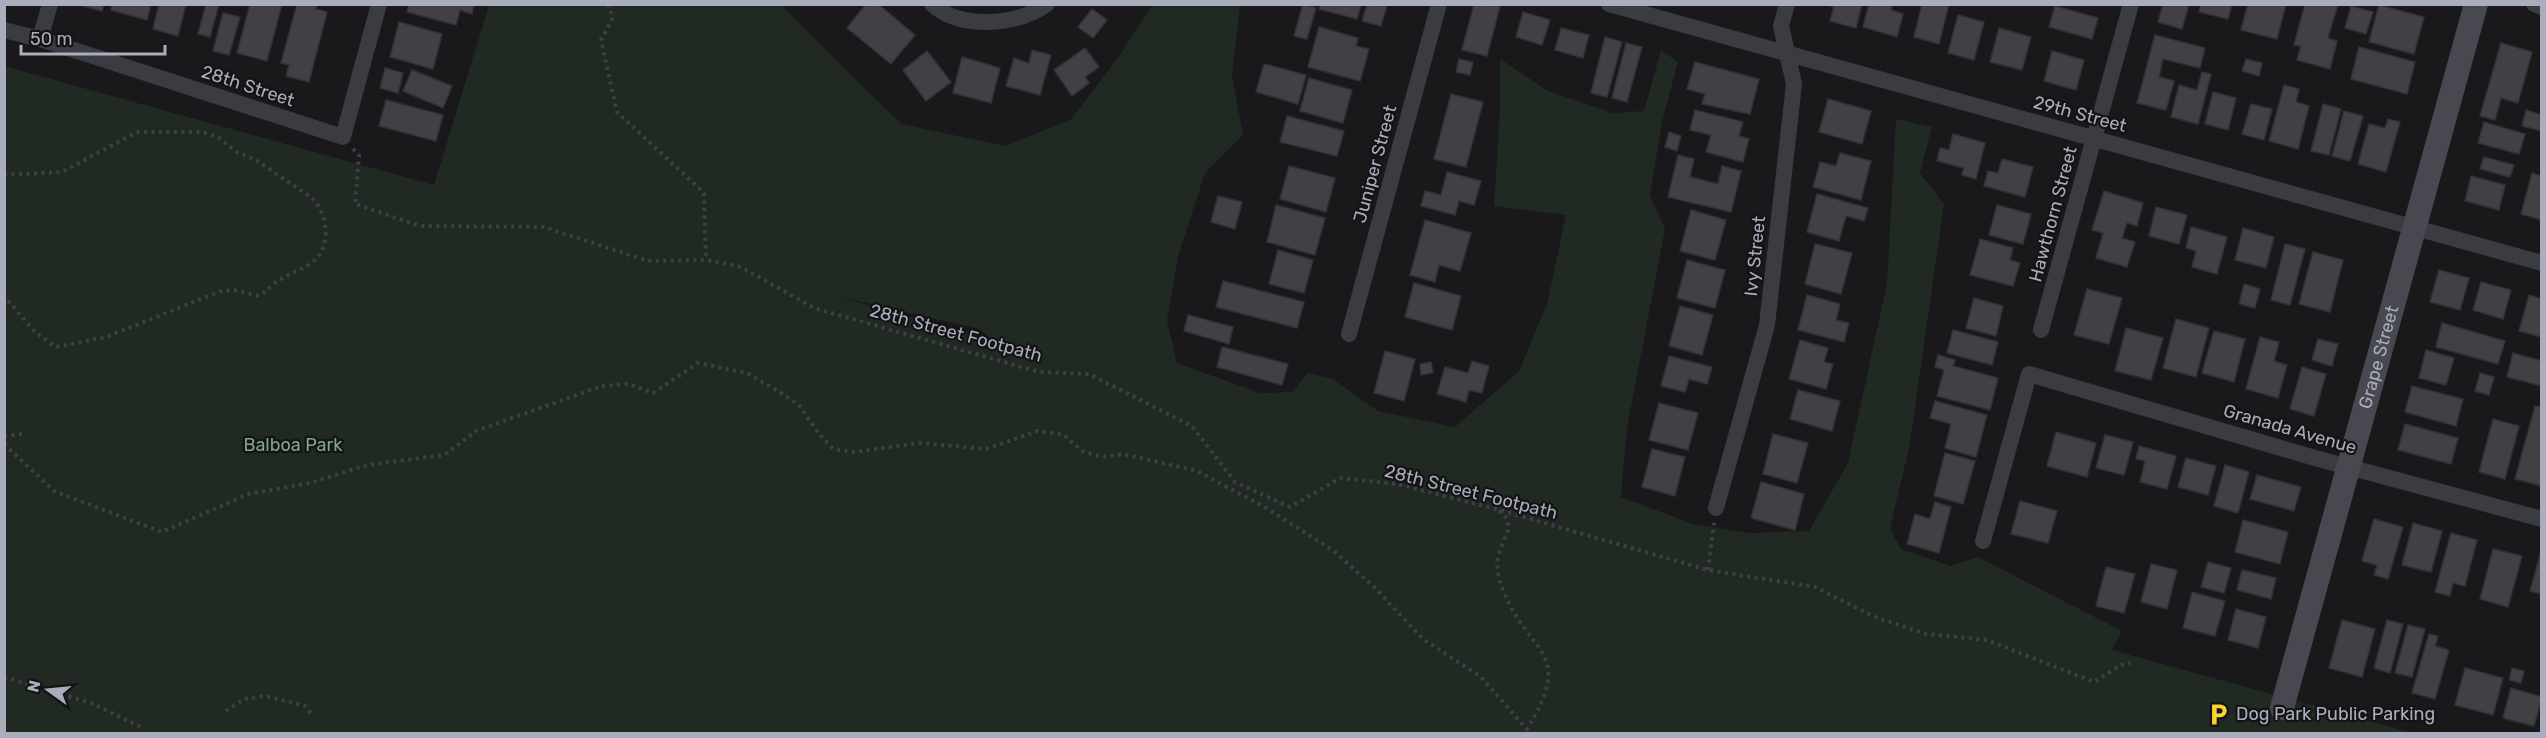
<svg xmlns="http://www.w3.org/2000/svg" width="2546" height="738" font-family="Rubik,sans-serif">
<rect width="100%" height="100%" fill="#19181b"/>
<path fill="#202922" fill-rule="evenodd" d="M489 5H781L901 124 1006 146 1071 119 1118 58 1152 5H1240L1232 75 1243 135 1205 173 1179 253 1167 320 1177 363 1260 393 1292 392 1308 373 1331 378 1378 411 1455 427 1519 371 1547 304 1566 215 1494 206 1500 109V59L1548 91 1613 113 1644 111 1661 50 1678 62 1663 118 1650 195 1665 229 1627 428 1621 497 1693 524 1750 533 1809 531 1848 463 1887 283 1896 119 1932 127 1920 173 1944 204 1910 443 1890 529 1901 549 1951 566 1978 557 2122 631 2112 650 2413 733H5L4 66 434 185ZM835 296 980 329 990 339Z"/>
<g fill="#404045" stroke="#333237" stroke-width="1.5">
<polygon points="76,4 104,4 102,11"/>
<polygon points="112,4 151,4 147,20 111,10"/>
<polygon points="159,4 186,4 178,36 153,29"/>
<polygon points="206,4 219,4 210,37 198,34"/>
<polygon points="250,4 282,4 267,61 237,53"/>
<polygon points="297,4 317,4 316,9 327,12 309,82 286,76 289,65 281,63"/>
<polygon points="409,4 474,4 472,14 460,10 456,25 407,12"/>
<polygon points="866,4 878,4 915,35 891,64 847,28"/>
<polygon points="1303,4 1316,8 1307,39 1294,36"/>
<polygon points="1320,4 1361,4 1357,19 1319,9"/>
<polygon points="1367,4 1387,6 1381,26 1362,21"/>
<polygon points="1474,4 1500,6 1487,56 1462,50"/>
<polygon points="1824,4 1862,4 1856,28 1830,21 1834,7"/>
<polygon points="1869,4 1892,4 1891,10 1903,14 1897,37 1863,27"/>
<polygon points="1922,4 1949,4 1939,44 1914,37"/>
<polygon points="2163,4 2189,4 2182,29 2158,22"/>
<polygon points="2201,4 2232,4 2228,19 2199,12"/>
<polygon points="2248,4 2286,4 2277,39 2241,30"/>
<polygon points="2305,4 2338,4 2328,38 2337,41 2330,69 2297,60 2301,46 2294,45"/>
<polygon points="2379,5 2424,17 2414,54 2369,42"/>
<polygon points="2055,6 2098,18 2092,39 2049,27"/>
<polygon points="2351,6 2373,12 2366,34 2345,28"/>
<polygon points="1092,9 1107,20 1093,38 1078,27"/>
<polygon points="1523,12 1550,20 1542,45 1516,37"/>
<polygon points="223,13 240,17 229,55 213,51"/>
<polygon points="1958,15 1984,22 1974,60 1948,53"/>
<polygon points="399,22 442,34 433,69 390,57"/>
<polygon points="1319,27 1358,38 1356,46 1369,49 1360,81 1308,67"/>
<polygon points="1561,28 1589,35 1583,58 1555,50"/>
<polygon points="1999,28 2031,37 2022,70 1990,62"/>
<polygon points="2155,35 2205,48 2200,68 2163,59 2159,77 2174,81 2166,110 2137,103"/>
<polygon points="1605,37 1622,42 1607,97 1591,93"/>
<polygon points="1626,43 1642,47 1627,102 1612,98"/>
<polygon points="2501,43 2532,52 2518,103 2501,98 2495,120 2480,116"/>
<polygon points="2359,47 2415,62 2407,94 2351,79"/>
<polygon points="1085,48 1099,67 1085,77 1089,83 1072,96 1054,70"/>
<polygon points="1032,50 1051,55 1040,95 1006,86 1014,58 1029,63"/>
<polygon points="927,51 951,82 926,101 903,70"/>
<polygon points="2052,51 2084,60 2076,90 2044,81"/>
<polygon points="962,57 1000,68 991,103 953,93"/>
<polygon points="1459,59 1473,62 1470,75 1456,72"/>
<polygon points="2246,59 2262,63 2259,76 2242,71"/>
<polygon points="1695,62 1759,79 1750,114 1702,104 1705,94 1687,89"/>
<polygon points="1264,64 1306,75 1298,104 1256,92"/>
<polygon points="385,68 403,73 398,93 380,88"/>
<polygon points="412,70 452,86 443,108 403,91"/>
<polygon points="2202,72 2211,74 2198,124 2171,117 2179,85 2197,90"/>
<polygon points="1309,78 1352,90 1343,123 1300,111"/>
<polygon points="2284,85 2299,89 2296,102 2309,106 2298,149 2269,141"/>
<polygon points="2213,92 2236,98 2228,130 2205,124"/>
<polygon points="1451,94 1483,102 1466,167 1434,159"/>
<polygon points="1828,99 1871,111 1862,144 1819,132"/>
<polygon points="386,100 443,115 436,141 379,126"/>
<polygon points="2251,104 2272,109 2264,140 2242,134"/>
<polygon points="2323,104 2341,109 2329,155 2311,151"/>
<polygon points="1695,110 1743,122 1739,136 1749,139 1743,162 1706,152 1711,135 1690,130"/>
<polygon points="2526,110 2542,115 2542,131 2522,126"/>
<polygon points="2344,111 2363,116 2350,161 2332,156"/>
<polygon points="1287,116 1344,131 1337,156 1280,142"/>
<polygon points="2388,119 2400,122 2386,172 2358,164 2369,124 2385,128"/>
<polygon points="2484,122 2525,134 2519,154 2478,143"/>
<polygon points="1669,132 1681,136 1677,151 1665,147"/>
<polygon points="1953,134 1985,143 1976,179 1962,175 1964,168 1937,161 1940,148 1949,150"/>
<polygon points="1840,153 1871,161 1861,200 1813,187 1820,162 1836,166"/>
<polygon points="1678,155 1694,159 1690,177 1718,184 1722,166 1741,171 1731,212 1668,197"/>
<polygon points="2484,157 2514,165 2510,177 2480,169"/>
<polygon points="2002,159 2033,167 2025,197 1984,186 1988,171 1998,173"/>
<polygon points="1289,166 1335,178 1326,212 1280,199"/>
<polygon points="1447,172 1481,181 1474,205 1459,201 1455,215 1421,206 1425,191 1441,195"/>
<polygon points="2532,173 2542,176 2542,220 2521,214"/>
<polygon points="2471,176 2505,185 2499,210 2465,201"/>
<polygon points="2104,191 2143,203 2137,226 2127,223 2122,238 2135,242 2127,267 2096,258 2103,233 2092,230"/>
<polygon points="1817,194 1868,208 1864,221 1846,216 1839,241 1807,232"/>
<polygon points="1218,196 1242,202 1235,229 1211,222"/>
<polygon points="1276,205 1325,218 1315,255 1267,242"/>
<polygon points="1997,205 2031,214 2023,244 1989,235"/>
<polygon points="2156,207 2187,215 2179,244 2149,236"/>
<polygon points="1691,210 1726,220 1715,260 1680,251"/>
<polygon points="1425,220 1471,233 1460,271 1439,265 1435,282 1410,275"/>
<polygon points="2191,227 2227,237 2217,274 2192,267 2196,251 2186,248"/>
<polygon points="2243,228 2274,237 2266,268 2235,260"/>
<polygon points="1980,239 2013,248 2010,260 2020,263 2013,286 1970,275"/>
<polygon points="1815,244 1852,253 1841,294 1805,284"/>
<polygon points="2285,244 2305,249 2290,305 2271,300"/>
<polygon points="1278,250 1313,260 1304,293 1269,284"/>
<polygon points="2313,252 2343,260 2330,312 2299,304"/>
<polygon points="1687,260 1725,270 1715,308 1677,298"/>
<polygon points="2439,270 2469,278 2460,310 2430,302"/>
<polygon points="1223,281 1304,302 1297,328 1216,307"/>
<polygon points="2481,282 2511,290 2503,319 2473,310"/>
<polygon points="1414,283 1461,296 1452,330 1405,317"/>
<polygon points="2244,284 2260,289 2255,308 2239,304"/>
<polygon points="2087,289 2122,298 2109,344 2074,335"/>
<polygon points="1807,295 1840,304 1836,320 1849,323 1844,342 1798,330"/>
<polygon points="2529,295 2542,299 2542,337 2519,331"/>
<polygon points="1974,298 2003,306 1996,336 1966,328"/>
<polygon points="1680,306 1713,315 1702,355 1669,346"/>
<polygon points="1188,315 1233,327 1229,344 1184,331"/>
<polygon points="2176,319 2209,328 2196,377 2163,368"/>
<polygon points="2442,323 2505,341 2498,364 2436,347"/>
<polygon points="2126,328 2163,338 2151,380 2115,371"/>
<polygon points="1953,330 1998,342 1992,365 1947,353"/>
<polygon points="2214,331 2245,339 2234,382 2202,373"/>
<polygon points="2260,337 2279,342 2274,361 2287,365 2278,398 2246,389"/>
<polygon points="2318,339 2338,344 2332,366 2312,360"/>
<polygon points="1800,340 1828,348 1824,362 1833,364 1826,389 1789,379"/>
<polygon points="1222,347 1288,364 1282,385 1217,367"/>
<polygon points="2426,350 2454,358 2446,385 2419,378"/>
<polygon points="1385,351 1415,359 1404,401 1374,393"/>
<polygon points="2513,353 2542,361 2542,386 2507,377"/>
<polygon points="1938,355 1955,360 1953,366 1998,378 1990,410 1937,396 1944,370 1935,367"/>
<polygon points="1669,356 1712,367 1707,384 1689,379 1685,392 1661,386"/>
<polygon points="1472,361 1489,366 1482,393 1469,390 1466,402 1437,394 1445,367 1468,373"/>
<polygon points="1431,362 1433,373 1421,375 1420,364"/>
<polygon points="2302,367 2326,374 2314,416 2290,409"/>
<polygon points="2480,373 2494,377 2489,395 2475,391"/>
<polygon points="2412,386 2463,399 2456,426 2405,412"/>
<polygon points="1798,390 1840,401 1832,431 1790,419"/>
<polygon points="1935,401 1987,415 1976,457 1945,448 1951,424 1930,418"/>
<polygon points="1659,403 1698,413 1688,450 1649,440"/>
<polygon points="2535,406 2542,407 2542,486 2515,479"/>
<polygon points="2493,419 2519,426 2505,479 2479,472"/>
<polygon points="2405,424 2458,438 2451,464 2398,450"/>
<polygon points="2056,432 2096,443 2087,477 2047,466"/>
<polygon points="1773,434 1808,443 1797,483 1763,474"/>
<polygon points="2105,435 2133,442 2124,475 2096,468"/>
<polygon points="2139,446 2176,456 2167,489 2140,482 2145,461 2136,459"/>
<polygon points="1652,449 1685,457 1675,496 1642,487"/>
<polygon points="1945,453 1975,461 1963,504 1934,496"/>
<polygon points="2186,458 2216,466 2208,495 2178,487"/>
<polygon points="2225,465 2249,472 2238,513 2214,506"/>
<polygon points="2257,475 2301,487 2294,511 2250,499"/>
<polygon points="1761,482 1804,494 1795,530 1751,518"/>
<polygon points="2020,501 2057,511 2048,543 2011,534"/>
<polygon points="1935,502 1951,507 1939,553 1907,544 1915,514 1930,519"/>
<polygon points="2374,519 2403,527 2388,579 2374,575 2377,565 2362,561"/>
<polygon points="2243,520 2288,532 2280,564 2235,552"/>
<polygon points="2413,523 2442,531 2431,572 2402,565"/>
<polygon points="2451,533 2477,540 2465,586 2453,583 2450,596 2435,592"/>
<polygon points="2493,549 2522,556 2508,607 2480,599"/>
<polygon points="2540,555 2542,556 2542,594 2530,591"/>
<polygon points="2208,562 2231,568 2224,593 2201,587"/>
<polygon points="2151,564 2177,570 2167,609 2141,602"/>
<polygon points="2106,567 2135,574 2124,613 2096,606"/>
<polygon points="2242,570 2276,578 2271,599 2237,590"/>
<polygon points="2192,592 2225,601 2215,636 2183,628"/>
<polygon points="2236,609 2266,617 2258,648 2228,640"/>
<polygon points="2342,620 2375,629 2362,677 2329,668"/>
<polygon points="2387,620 2403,624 2390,673 2374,668"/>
<polygon points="2408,625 2425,629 2412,677 2395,673"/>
<polygon points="2429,634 2438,636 2435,646 2449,650 2435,699 2412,693"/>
<polygon points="2465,668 2503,678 2493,715 2455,705"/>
<polygon points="2512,668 2524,671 2521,683 2509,680"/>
<polygon points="2511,688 2542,697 2534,726 2503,718"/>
</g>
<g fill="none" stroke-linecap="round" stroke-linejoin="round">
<g stroke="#3f4047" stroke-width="4" stroke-dasharray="3 4.5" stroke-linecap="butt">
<polyline points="608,4 613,18 601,40 617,112 704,193 706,260"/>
<polyline points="353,149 359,155 355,204 420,226 544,227 648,261 706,260 741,267 814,308 1039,372 1089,374 1192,426 1235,482 1290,507 1340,478 1397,484 1496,509 1708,570 1815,587 1875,617 1926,634 1987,640 2094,682 2121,665 2130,663"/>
<path d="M4 175 62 172 137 132H197L207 133 219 138 237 152 256 160 312 198C329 214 332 250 310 264 301 270 290 273 281 279 272 284 267 291 259 296L234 290 221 291 106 337 56 347 35 332 4 296"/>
<polyline points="4,436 22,434"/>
<polyline points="4,444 54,491 162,532 248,494 310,483 367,465 444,455 476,431 602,386 629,384 653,393 698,363 747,373 778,391 798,404 820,435 833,449 853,452 920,443 986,449 1037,431 1064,435 1082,451 1102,457 1123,454 1197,471 1263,506 1334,551 1373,586 1423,639 1481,677 1531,734"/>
<path d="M1499 511 1505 516 1509 527C1506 537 1500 548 1498 558 1496 567 1499 581 1503 590 1529 656 1576 650 1527 729"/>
<polyline points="1708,570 1714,523"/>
<polyline points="4,677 91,703 143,728"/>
<polyline points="226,711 244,699 265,696 305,706 313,716"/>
</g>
<g stroke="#3b3b42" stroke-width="16">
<path d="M932 4C961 30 1016 26 1047 4"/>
<polyline points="1609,4 2542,263"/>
<polyline points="2534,4 2542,7"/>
<polyline points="4,30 40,39 343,137 379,4"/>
<polyline points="40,39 50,4"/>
<polyline points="2041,330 2131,4"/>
<polyline points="1349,334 1439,4"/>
<polyline points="1716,508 1767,325 1794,84 1781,26 1787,4"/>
<polyline points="1983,541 2029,374 2315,458 2542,519"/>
</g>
<path stroke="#474850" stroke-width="24" id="s1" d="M2282 708 2476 4"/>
</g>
<defs>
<symbol id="parking-bare" viewBox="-9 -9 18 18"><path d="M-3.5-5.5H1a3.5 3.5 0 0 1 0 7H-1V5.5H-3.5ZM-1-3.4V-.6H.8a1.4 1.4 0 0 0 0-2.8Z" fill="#fcd22f" stroke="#141316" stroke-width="2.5" paint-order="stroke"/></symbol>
</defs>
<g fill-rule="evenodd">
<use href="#parking-bare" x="2202" y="698" width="33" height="33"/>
</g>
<g text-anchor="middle" stroke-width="4.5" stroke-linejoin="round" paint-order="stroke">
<g font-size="18" fill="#aaadbb" stroke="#141316">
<text transform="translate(248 86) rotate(18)" y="6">28th Street</text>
<text transform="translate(2080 114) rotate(15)" y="6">29th Street</text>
<text transform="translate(1375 164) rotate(-75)" y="6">Juniper Street</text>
<text transform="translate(2053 214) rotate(-75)" y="6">Hawthorn Street</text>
<text transform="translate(1755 256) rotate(-84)" y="6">Ivy Street</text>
<text transform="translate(956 333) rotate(15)" y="6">28th Street Footpath</text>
<text dy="6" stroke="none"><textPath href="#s1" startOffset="364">Grape Street</textPath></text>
<text transform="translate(2290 429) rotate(16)" y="6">Granada Avenue</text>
<text transform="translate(1471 492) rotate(14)" y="6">28th Street Footpath</text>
</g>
<g font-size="18" fill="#80a788" stroke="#141316">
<text x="293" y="451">Balboa Park</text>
</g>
<g font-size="18" fill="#aaadbb" stroke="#141316" text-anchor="start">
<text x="2236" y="720">Dog Park Public Parking</text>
</g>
</g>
<rect width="2546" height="738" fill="none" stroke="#aaadbb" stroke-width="12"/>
<g transform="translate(48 690) rotate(285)" stroke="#141316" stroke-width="4.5" paint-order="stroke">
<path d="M0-4.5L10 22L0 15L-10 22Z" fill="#aaadbb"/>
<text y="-9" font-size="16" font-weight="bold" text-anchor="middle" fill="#aaadbb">N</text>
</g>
<path d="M21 45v9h144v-9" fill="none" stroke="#aaadbb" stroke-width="3"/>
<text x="30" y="45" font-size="18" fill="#aaadbb" stroke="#141316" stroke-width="4.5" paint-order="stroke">50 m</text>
</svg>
